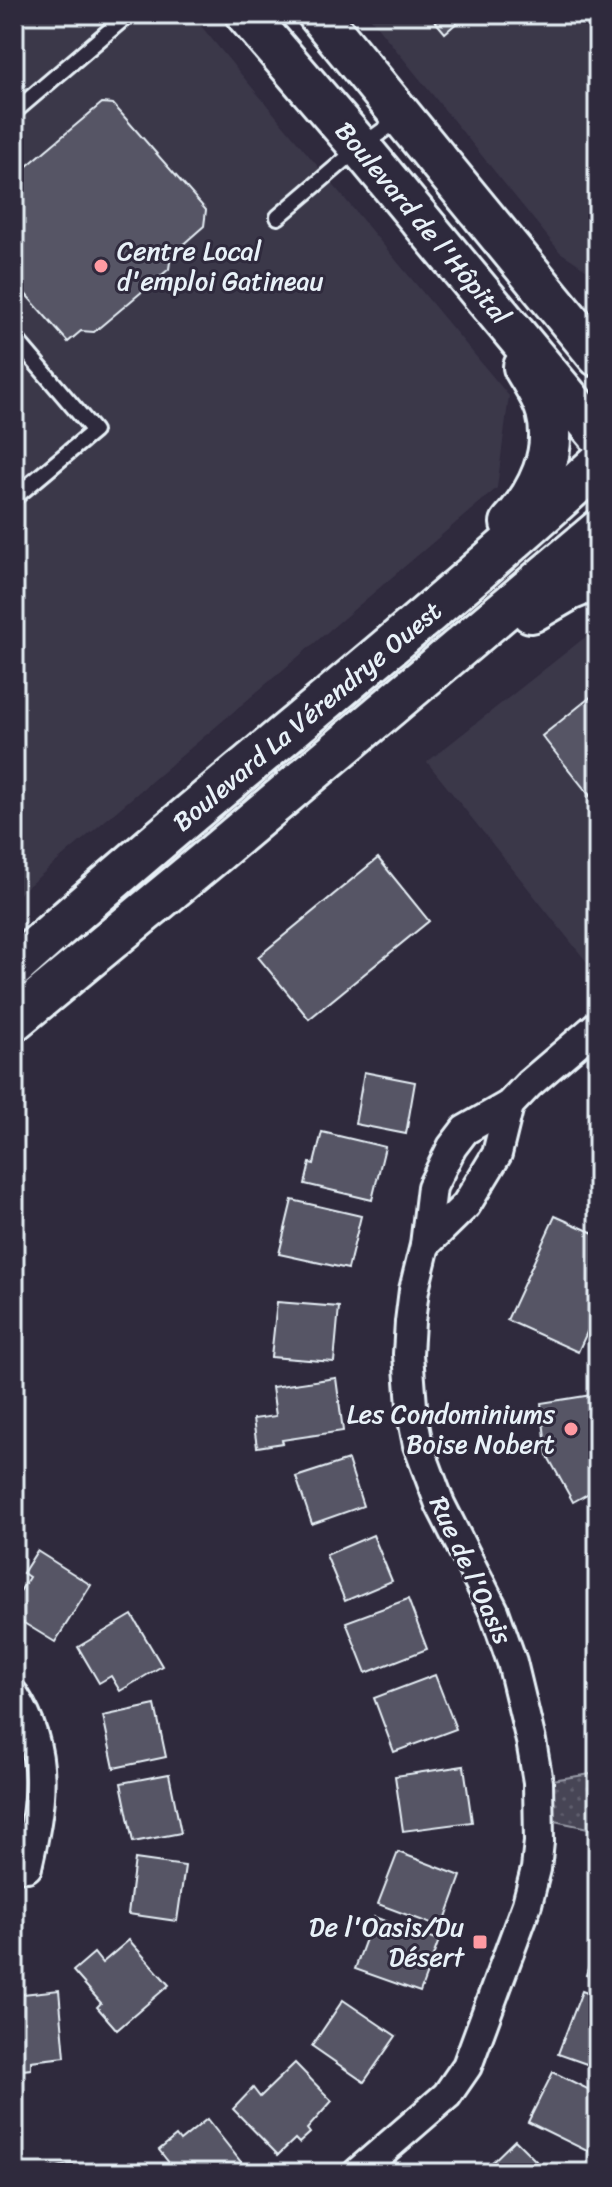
<svg xmlns="http://www.w3.org/2000/svg" width="612" height="2187" font-family="Sriracha,sans-serif">
<defs>
<pattern id="grass-dots" width="8" height="8" patternUnits="userSpaceOnUse" patternTransform="scale(2)"><rect width="8" height="8" fill="#464455"/><path d="M2 2h.1M6 6h.1" fill="none" stroke="#615f6e" stroke-width="1.8" stroke-linecap="round"/></pattern>
</defs>
<rect width="100%" height="100%" fill="#2f2a3d"/>
<filter id="ink" filterUnits="userSpaceOnUse"><feTurbulence type="fractalNoise" baseFrequency=".0125" numOctaves="2"/><feDisplacementMap in="SourceGraphic" scale="16" xChannelSelector="R" yChannelSelector="G"/><feConvolveMatrix kernelMatrix="1 2 1 2 8 2 1 2 1" color-interpolation-filters="sRGB"/></filter>
<g filter="url(#ink)">
<g fill="#3b3749">
<polygon points="14,14 191,14 509,396 497,488 14,898"/>
<polygon points="367,14 598,14 598,277 560,252"/>
<polygon points="598,627 598,976 427,762"/>
</g>
<polygon fill="url(#grass-dots)" stroke="#979aa6" stroke-width="2" points="598,1773 598,1830 539,1818 538,1782"/>
<g fill="#575565" stroke="#e8f1f8" stroke-width="2">
<polygon points="429,14 467,14 445,33"/>
<polygon points="102,103 113,104 206,210 204,226 171,255 169,269 94,332 81,331 68,342 14,281 14,177"/>
<polygon points="598,691 598,806 542,736"/>
<polygon points="378,858 429,921 309,1019 258,957"/>
<polygon points="364,1072 415,1082 406,1134 355,1124"/>
<polygon points="322,1132 385,1147 372,1200 305,1184 310,1163 314,1164"/>
<polygon points="292,1200 361,1216 348,1269 279,1254"/>
<polygon points="555,1216 598,1235 598,1308 578,1352 507,1320"/>
<polygon points="277,1302 339,1307 334,1362 271,1357"/>
<polygon points="336,1378 343,1431 282,1440 283,1443 257,1447 253,1419 276,1416 272,1387"/>
<polygon points="598,1394 598,1488 573,1502 547,1455 541,1403"/>
<polygon points="348,1460 363,1506 312,1524 296,1477"/>
<polygon points="373,1535 392,1581 345,1601 326,1555"/>
<polygon points="37,1551 91,1585 55,1642 14,1617 14,1601 29,1577 23,1573"/>
<polygon points="408,1599 427,1649 366,1673 346,1622"/>
<polygon points="132,1615 162,1666 120,1691 111,1676 99,1683 78,1647"/>
<polygon points="435,1675 456,1729 394,1752 374,1698"/>
<polygon points="155,1705 166,1757 114,1768 103,1716"/>
<polygon points="464,1766 472,1822 403,1831 395,1776"/>
<polygon points="169,1774 181,1833 133,1842 121,1783"/>
<polygon points="398,1852 461,1876 442,1928 378,1904"/>
<polygon points="135,1859 185,1866 177,1921 128,1914"/>
<polygon points="374,1917 439,1940 420,1992 355,1969"/>
<polygon points="129,1940 169,1985 117,2030 97,2007 101,2003 73,1971 94,1953 102,1963"/>
<polygon points="593,1952 598,1954 598,1979 586,1975"/>
<polygon points="59,1990 65,2057 31,2061 31,2069 14,2071 14,1995"/>
<polygon points="582,1991 598,1997 598,2068 558,2054"/>
<polygon points="343,2000 396,2036 364,2082 312,2046"/>
<polygon points="295,2063 332,2101 307,2129 310,2133 299,2143 295,2139 278,2155 233,2109 253,2088 260,2097"/>
<polygon points="553,2072 598,2094 598,2133 589,2152 528,2122"/>
<polygon points="207,2119 248,2171 246,2173 177,2173 159,2150 176,2136 180,2141"/>
<polygon points="515,2140 548,2173 482,2172"/>
<polygon points="73,2164 74,2173 26,2173"/>
<polygon points="143,2164 145,2173 95,2173"/>
</g>
<g fill="none" stroke-linecap="round" stroke-linejoin="round">
<defs>
<g id="lane">
<polyline points="14,112 129,14"/>
<polyline points="278,217 360,147 399,119"/>
<polyline points="14,337 94,431 14,498"/>
</g>
<g id="street">
<polyline points="425,1245 466,1205 497,1154 509,1105"/>
<path d="M14 1695C51 1753 41 1804 27 1867"/>
<polyline points="357,2173 447,2095 467,2066 527,1904 536,1869 539,1842 538,1782 531,1741 512,1662 494,1611 440,1504 418,1445 413,1419 408,1354 410,1322 414,1290 425,1245 432,1187 452,1147 465,1130 509,1105 529,1084 598,1025"/>
</g>
<g id="secondary">
<polyline points="246,14 360,147 598,434"/>
<polyline points="318,14 598,356"/>
<path d="M511 523C538 493 558 453 547 412 543 396 532 381 524 367"/>
<polyline points="531,612 569,590 598,578"/>
<path d="M14 967C205 795 409 638 598 464"/>
<polyline points="14,1020 211,857 598,531"/>
</g>
</defs>
<use href="#lane" stroke="#e8f1f8" stroke-width="20"/>
<use href="#street" stroke="#e8f1f8" stroke-width="34"/>
<use href="#secondary" stroke="#e8f1f8" stroke-width="46"/>
<use href="#lane" stroke="#2f2a3d" stroke-width="14"/>
<use href="#street" stroke="#2f2a3d" stroke-width="28"/>
<use href="#secondary" stroke="#2f2a3d" stroke-width="40"/>
</g>
</g>
<g fill="#ff9aa2" stroke="#2f2a3d" stroke-width="3">
<circle cx="101" cy="266" r="8"/>
<circle cx="571" cy="1429" r="8"/>
<rect x="472" y="1934" width="16" height="16" rx="4"/>
</g>
<g text-anchor="middle" stroke-width="6" stroke-linejoin="round" paint-order="stroke">
<g font-size="26" fill="#e8f1f8" stroke="#2f2a3d">
<text transform="translate(423 223) rotate(50)" y="9">Boulevard de l'Hôpital</text>
<text transform="translate(307 716) rotate(-40)" y="9">Boulevard La Vérendrye Ouest</text>
<text transform="translate(471 1570) rotate(65)" y="9">Rue de l'Oasis</text>
</g>
<g font-size="26" fill="#e8f1f8" stroke="#2f2a3d" text-anchor="end">
<text x="117" y="260" text-anchor="start">Centre Local<tspan x="117" dy="30">d'emploi Gatineau</tspan></text>
<text x="555" y="1423">Les Condominiums<tspan x="555" dy="30">Boise Nobert</tspan></text>
<text x="464" y="1936">De l'Oasis/Du<tspan x="464" dy="30">Désert</tspan></text>
</g>
</g>
<rect width="612" height="2187" fill="none" stroke="#2f2a3d" stroke-width="48"/>
<rect x="24" y="24" width="564" height="2139" fill="none" stroke="#e8f1f8" stroke-width="3" filter="url(#ink)"/>
</svg>
